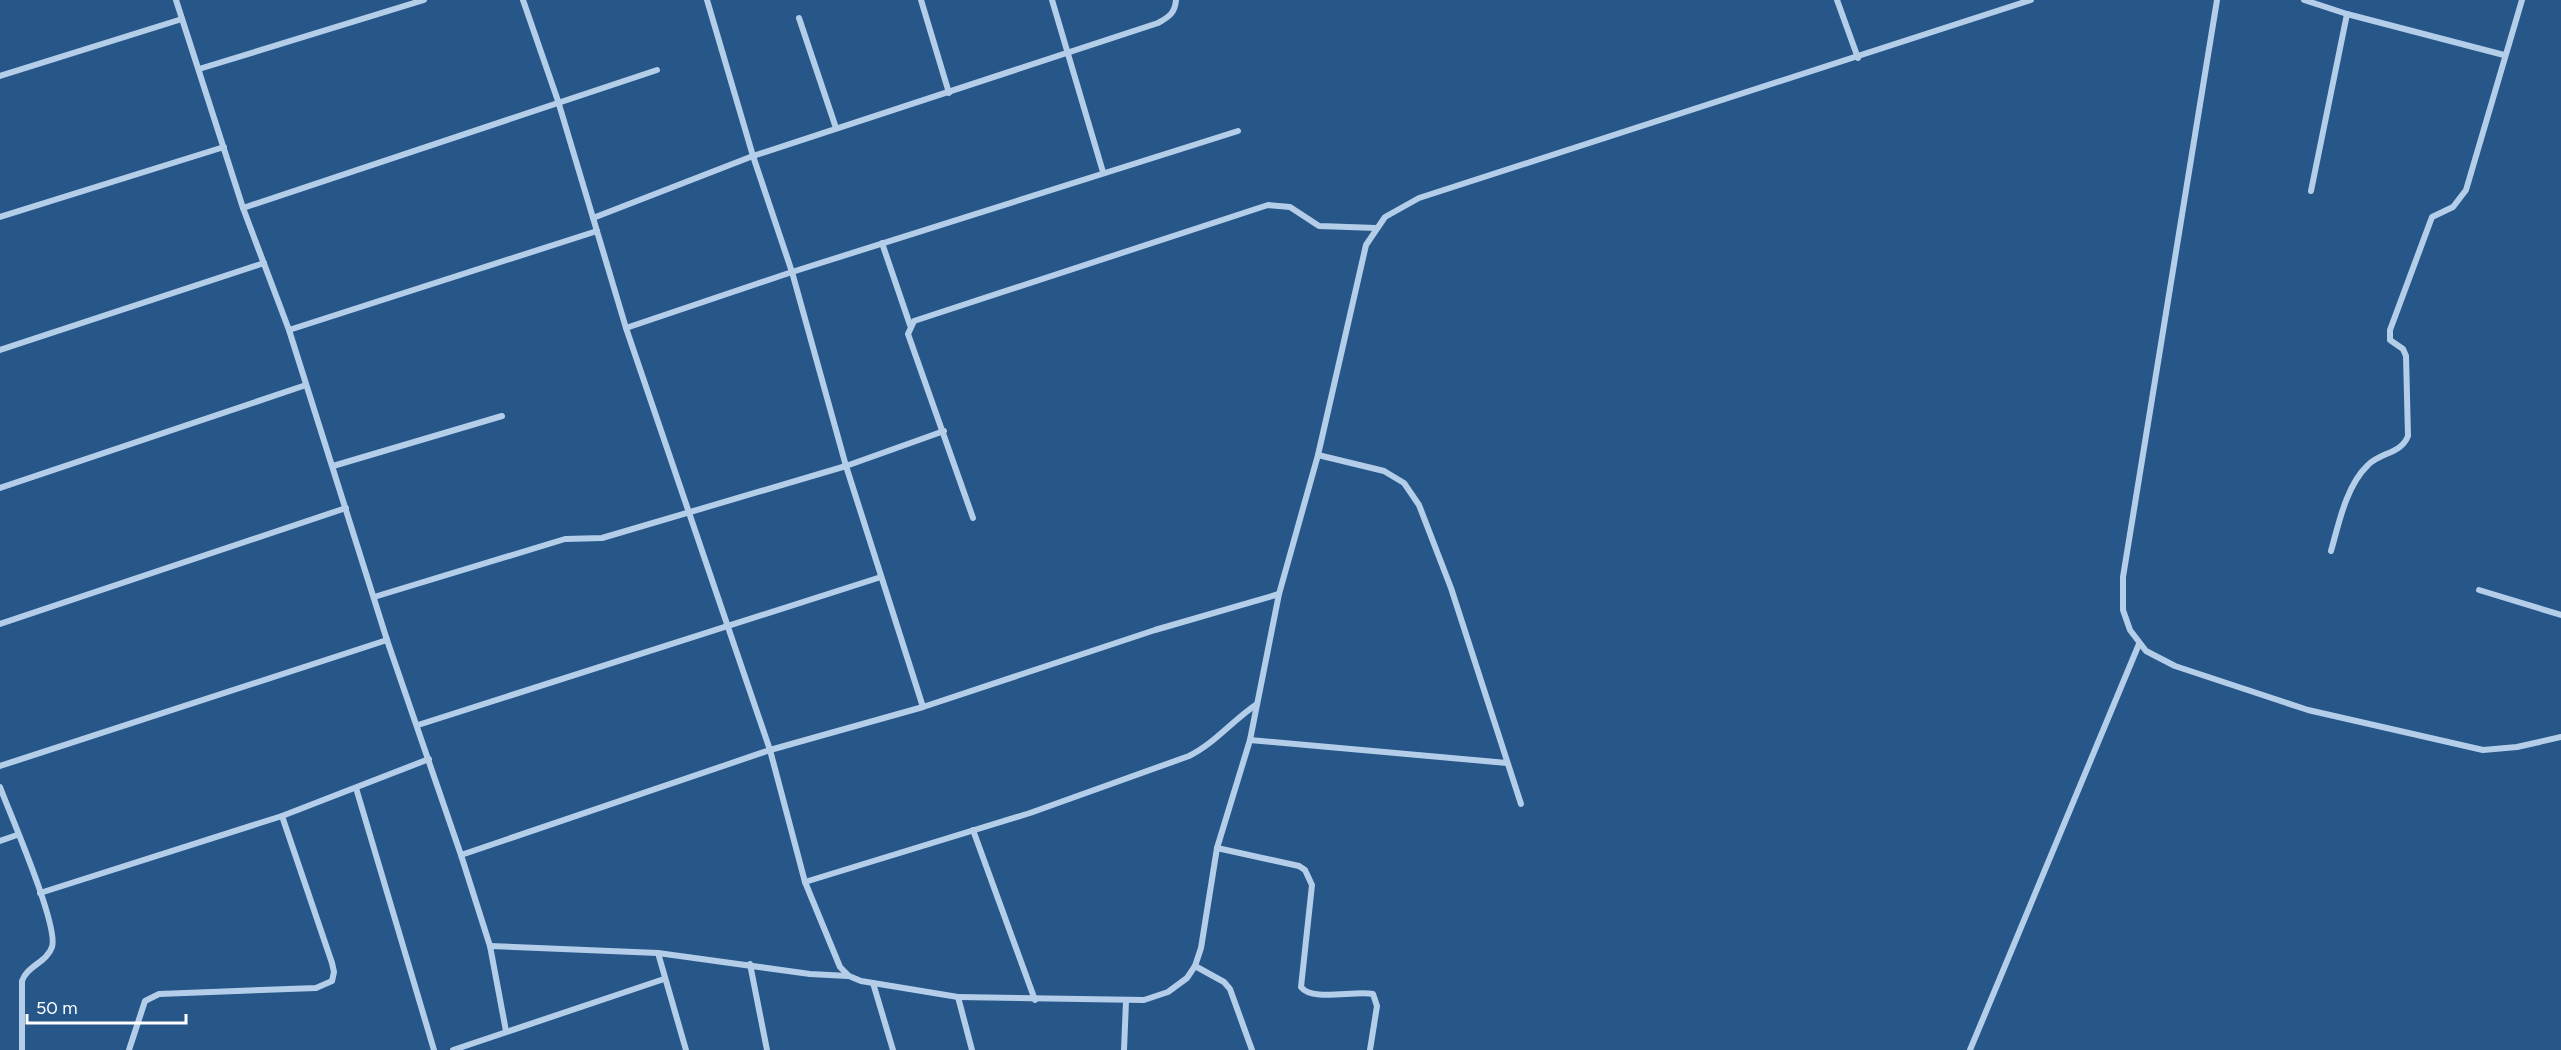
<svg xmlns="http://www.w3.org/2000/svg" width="2561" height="1050" font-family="Figtree,sans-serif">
<rect width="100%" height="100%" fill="#275689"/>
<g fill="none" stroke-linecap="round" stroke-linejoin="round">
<g stroke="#b4cee9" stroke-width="6">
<polyline points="176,0 243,208 289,330 387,640 461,855 490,946 506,1031"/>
<polyline points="523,0 558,101 626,328 770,750 805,882 840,967 849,976 861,981 958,997 972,1050"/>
<polyline points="707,0 753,156 792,272 846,466 923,707"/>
<polyline points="921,0 949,93"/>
<polyline points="1052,0 1103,172"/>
<polyline points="1837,0 1858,58"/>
<polyline points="2217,0 2123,577 2123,610 2130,630 2146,651 2175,666 2308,710 2483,750 2517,747 2561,737"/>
<polyline points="2304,0 2347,14 2504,55"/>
<polyline points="799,18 836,128"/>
<polyline points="199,69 424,0"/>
<polyline points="0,76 182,19"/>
<polyline points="2311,191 2347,14"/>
<polyline points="243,208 657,70"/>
<polyline points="0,217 224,147"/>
<path d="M593 218 753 156 1158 23C1169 17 1175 13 1176 0"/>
<polyline points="882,243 910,325"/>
<polyline points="626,328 792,272 1238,131"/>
<polyline points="289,330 597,231"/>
<polyline points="0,350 264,263"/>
<polyline points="1318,455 1384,471 1404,483 1419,505 1451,588 1521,804"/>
<polyline points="333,466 502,416"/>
<polyline points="0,488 306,385"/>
<polyline points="973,518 908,334 914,321 1268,205 1290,207 1319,226 1376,228"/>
<path d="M2331 551C2339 523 2346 486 2368 465 2381 452 2401 454 2408 436L2406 356 2403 349 2390 340V330L2432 217 2453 207 2466 190 2522 0"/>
<polyline points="2479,590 2561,615"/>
<polyline points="374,597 565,539 602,538 846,466 944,431"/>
<polyline points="0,624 346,508"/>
<polyline points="418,725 881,577"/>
<polyline points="1250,740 1507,763"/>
<polyline points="0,766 387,640"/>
<path d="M0 787C10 814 59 926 52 947 47 962 27 966 22 981V1050"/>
<polyline points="356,788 434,1050"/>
<polyline points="973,830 1035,1000"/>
<polyline points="0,841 17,835"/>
<path d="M1217 848 1299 866 1305 870 1312 885 1301 987C1312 1002 1355 990 1373 994L1377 1006 1370 1050"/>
<polyline points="461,855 770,750 923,707 1155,630 1279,594"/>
<path d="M805 882 1030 813 1189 756C1214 744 1233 720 1257 704"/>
<polyline points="40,893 282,816 429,759"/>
<polyline points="490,946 658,953 810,974 848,976"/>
<polyline points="658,953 686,1050"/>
<polyline points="750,964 767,1050"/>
<polyline points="1195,966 1224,982 1230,989 1252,1050"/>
<polyline points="873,983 893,1050"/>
<polyline points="958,997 1144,1000 1168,992 1187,978 1195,966 1201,948 1217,848 1250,740 1279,594 1318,455 1366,245 1385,217 1419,198 2031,0"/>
<polyline points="129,1050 145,1001 159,994 316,988 332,981 334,972 332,963 282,816"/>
<polyline points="453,1050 664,979"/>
<polyline points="1124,1050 1126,1001"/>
<polyline points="1970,1050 2139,644"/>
</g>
</g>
<path d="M27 1014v9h159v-9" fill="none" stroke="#ffffff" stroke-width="3"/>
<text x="36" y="1014" font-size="18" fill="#ffffff" stroke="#275689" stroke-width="4.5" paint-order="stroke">50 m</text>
</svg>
